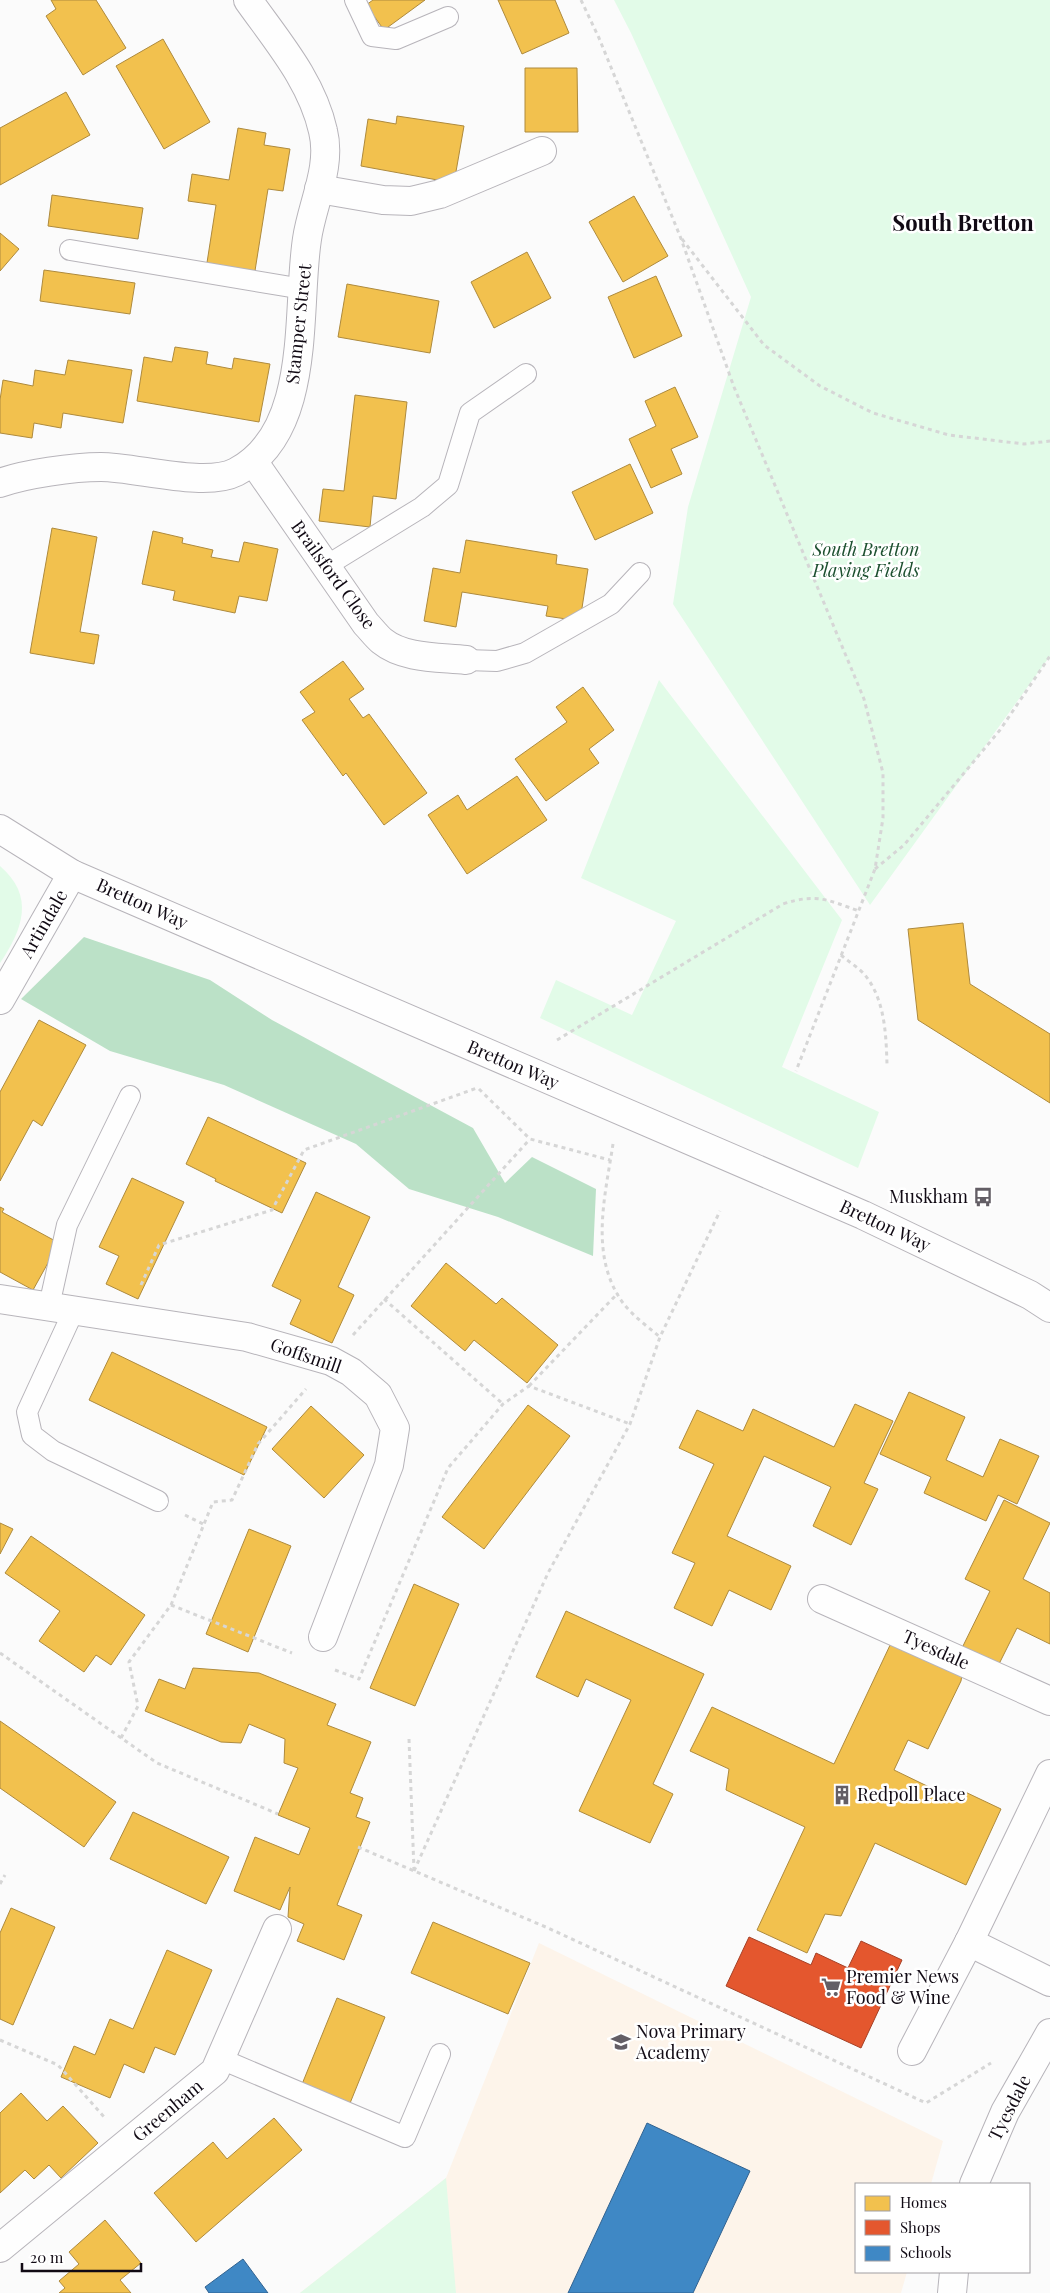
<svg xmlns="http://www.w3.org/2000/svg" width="1050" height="2293" font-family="'Playfair Display',serif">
<rect width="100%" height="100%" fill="#fbfbfb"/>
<polygon fill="#fdf4ea" points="539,1943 943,2141 931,2184 856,2184 856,2272 907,2272 901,2293 300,2293 446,2178"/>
<g fill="#e2fbe8">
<polygon points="614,0 1050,0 1050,656 870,905 673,604 688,507 751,297 631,33"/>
<polygon points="659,680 842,920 782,1067 879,1112 858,1168 540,1018 556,980 632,1015 676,921 581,878"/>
<path d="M0 866C35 896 23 929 0 963Z"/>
<polygon points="446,2178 456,2293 300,2293"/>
</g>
<polygon fill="#bbe1c7" points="84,937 210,980 272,1020 473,1128 505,1183 532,1157 596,1189 593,1256 498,1217 409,1189 356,1144 224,1085 110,1051 21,999"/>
<g fill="#f2c14e" stroke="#ae8a3d">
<polygon points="51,0 96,0 126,48 83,75 46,16 56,9"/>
<polygon points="373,0 425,0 384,30 366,5"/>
<polygon points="498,0 555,0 569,33 522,54"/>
<polygon points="163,39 210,122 164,149 116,66"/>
<polygon points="525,68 577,68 578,132 525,132"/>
<polygon points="66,92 90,135 0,185 0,128"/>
<polygon points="397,116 464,126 454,183 361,166 368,119 396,124"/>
<polygon points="238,128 266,133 264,145 290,149 283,191 268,189 254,277 206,269 216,205 188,201 192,174 229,180"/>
<polygon points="52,195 143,208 138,239 48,226"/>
<polygon points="634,196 668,256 623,282 589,222"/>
<polygon points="0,233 19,249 0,271"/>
<polygon points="527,252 551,298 494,328 471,282"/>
<polygon points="44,270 135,283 130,314 40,301"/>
<polygon points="656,276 682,336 634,358 608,297"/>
<polygon points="347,284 439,301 430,353 338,337"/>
<polygon points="175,347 208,352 206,364 232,369 234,358 270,364 259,422 137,401 144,357 172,362"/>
<polygon points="68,360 132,370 123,423 63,413 61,428 34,423 32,438 0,433 0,400 3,380 33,386 35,370 65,375"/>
<polygon points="675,387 698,437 671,449 682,474 651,488 629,439 656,426 645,401"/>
<polygon points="355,395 407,402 396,499 373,496 370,527 319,521 323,489 344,491"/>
<polygon points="630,464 653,513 595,540 572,492"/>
<polygon points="52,528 97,537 80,632 99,635 94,664 30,653"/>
<polygon points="153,531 183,538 182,543 213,550 211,557 239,562 244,542 278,549 267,601 239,596 235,613 173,600 175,591 142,584"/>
<polygon points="466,540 557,555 556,564 588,569 580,621 546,616 548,606 462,592 456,627 424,621 433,568 460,573"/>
<polygon points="343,661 364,689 349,699 363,718 369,714 427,793 384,825 346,773 343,776 302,720 315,712 300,692"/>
<polygon points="583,687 614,730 589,749 599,763 546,801 515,759 567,722 556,707"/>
<polygon points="517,776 547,820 467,874 428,815 458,795 467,810"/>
<polygon points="963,923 970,984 1050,1034 1050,1103 918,1020 908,929"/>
<polygon points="39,1020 86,1045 42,1126 33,1120 0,1181 0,1092"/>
<polygon points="208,1117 306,1163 282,1213 215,1181 216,1179 186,1164"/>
<polygon points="132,1178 184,1202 138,1299 106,1284 119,1256 99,1247"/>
<polygon points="316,1192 370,1217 338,1287 354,1295 332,1343 290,1324 301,1300 272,1286"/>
<polygon points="0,1207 4,1209 2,1212 59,1243 33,1290 0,1272"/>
<polygon points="446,1263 496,1304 502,1298 558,1345 527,1383 474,1340 465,1351 411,1306"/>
<polygon points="112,1352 267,1427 244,1475 89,1400"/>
<polygon points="909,1392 965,1417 946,1460 983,1477 1000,1439 1039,1456 1017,1504 998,1495 986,1521 924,1493 931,1477 880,1454"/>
<polygon points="855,1404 893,1421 864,1483 878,1489 851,1545 813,1526 831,1487 764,1456 727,1536 791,1566 771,1610 729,1590 712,1626 674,1608 695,1563 672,1553 714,1464 679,1448 697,1410 743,1431 753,1409 834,1447"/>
<polygon points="528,1405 570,1436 484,1549 442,1517"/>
<polygon points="311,1406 364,1455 324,1498 272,1449"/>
<polygon points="1004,1500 1050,1523 1023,1579 1050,1593 1050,1644 1017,1628 997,1668 961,1650 990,1591 965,1579"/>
<polygon points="0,1523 13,1529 0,1554"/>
<polygon points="249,1529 291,1546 248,1652 206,1634"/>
<polygon points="31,1536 145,1615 111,1665 96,1655 84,1672 39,1641 60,1611 5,1573"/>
<polygon points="414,1584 459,1604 415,1706 370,1688"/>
<polygon points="566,1611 704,1674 653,1784 673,1794 650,1843 579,1811 631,1700 586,1679 578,1697 536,1677"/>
<polygon points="892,1641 962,1674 961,1681 928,1749 908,1740 894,1770 956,1800 961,1790 1001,1809 966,1885 875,1843 841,1916 825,1914 807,1953 757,1930 805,1827 726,1790 729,1769 690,1751 712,1707 834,1764"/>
<polygon points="193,1668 259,1673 336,1704 327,1725 371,1742 350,1793 363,1798 356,1817 370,1822 337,1905 362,1915 344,1960 297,1941 304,1924 288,1917 290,1887 280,1910 234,1891 255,1837 299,1855 310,1828 278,1815 298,1768 284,1763 285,1739 249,1724 241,1743 221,1742 145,1711 159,1679 185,1689"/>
<polygon points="0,1721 116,1802 84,1847 0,1788"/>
<polygon points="133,1812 229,1857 206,1904 110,1859"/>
<polygon points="11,1908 55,1927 13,2025 0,2019 0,1933"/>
<polygon points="433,1922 530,1963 508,2014 411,1973"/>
<polygon points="167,1950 212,1970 175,2055 155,2047 144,2073 124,2064 110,2098 61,2077 74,2046 95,2055 110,2019 133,2029"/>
<polygon points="337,1998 385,2017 344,2118 296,2099"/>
<polygon points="21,2093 47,2121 63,2106 98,2143 61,2178 49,2165 34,2179 25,2170 0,2193 0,2113"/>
<polygon points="274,2118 302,2150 196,2242 154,2193 213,2142 227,2159"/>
<polygon points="105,2220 141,2263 120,2280 131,2293 59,2293 65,2288 59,2281 79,2264 69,2252"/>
</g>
<polygon fill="#e4572e" stroke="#a54026" points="749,1937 811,1965 816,1953 848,1968 861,1941 902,1960 861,2048 726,1986"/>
<g fill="#3f88c5" stroke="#316290">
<polygon points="647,2123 750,2171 693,2293 568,2293"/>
<polygon points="243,2259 268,2293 209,2293 205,2287"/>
</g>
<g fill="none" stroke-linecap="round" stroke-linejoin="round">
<defs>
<g id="service">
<polyline points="355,0 372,36 396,39 448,17"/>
<polyline points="70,250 303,289"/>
<polyline points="326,566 422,507 448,485 470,413 526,374"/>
<polyline points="466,660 497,661 525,653 611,604 640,573"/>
<polyline points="49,1306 67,1225 130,1096"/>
<polyline points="74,1310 27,1412 32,1435 53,1451 158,1501"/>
<polyline points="221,2059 405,2137 440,2054"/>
</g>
<g id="minor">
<polyline points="319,189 383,200 411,201 440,194 542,151"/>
<path d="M253 461 366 624C371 629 376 636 382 641 404 659 440 657 466 660"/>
<path d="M0 483C24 474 74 467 101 467 136 467 205 488 236 472 313 432 296 310 307 239 312 204 332 167 323 131 312 81 277 41 248 0"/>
<polyline points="0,1000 72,874"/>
<polyline points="0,1299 247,1337 331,1361 351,1372 378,1395 395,1428 389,1465 323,1637"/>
<polyline points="822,1599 1050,1701"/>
<polyline points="969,1942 1050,1982"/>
<polyline points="912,2051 969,1942 1050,1774"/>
<polyline points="974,2184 1005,2112 1050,2033"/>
<polyline points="0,2248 215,2071 277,1929"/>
<polyline points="952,2293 954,2272"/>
</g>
<polyline id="tertiary" points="0,829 72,874 863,1215 1030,1295 1050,1308"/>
</defs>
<use href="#service" stroke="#b7b4ba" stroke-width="22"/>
<use href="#minor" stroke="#b7b4ba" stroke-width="30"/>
<use href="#tertiary" stroke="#b7b4ba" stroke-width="30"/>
<g stroke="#d6d6d6" stroke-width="3" stroke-dasharray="4 4" stroke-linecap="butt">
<polyline points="581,0 599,38 680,236 734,387 864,699 883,773 883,818 875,869 796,1071"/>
<polyline points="682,239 764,345 820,386 873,413 949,435 1024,444 1050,441"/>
<polyline points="875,869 904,845 1000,730 1050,656"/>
<path d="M841 955C849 962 859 968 865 975 885 1000 886 1034 887 1064"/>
<path d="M557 1040 783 904C816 893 828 900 859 911"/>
<polyline points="479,1089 530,1139 610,1160"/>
<path d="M613 1144C605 1197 589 1256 623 1303 633 1316 648 1327 660 1337"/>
<polyline points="141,1285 159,1245 272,1210 304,1150 477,1088"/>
<polyline points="384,1299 503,1404"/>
<polyline points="353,1335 530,1139"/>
<polyline points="529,1386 618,1293"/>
<polyline points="185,1515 203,1524"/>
<polyline points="171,1605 292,1653"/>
<polyline points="0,1653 157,1763 278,1814"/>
<polyline points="335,1670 359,1679 448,1468 503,1404 529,1386 630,1424"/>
<polyline points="121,1738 138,1706 129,1662 171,1605 213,1502 232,1500 258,1444 306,1389"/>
<polyline points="409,1739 414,1870"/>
<polyline points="358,1847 548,1928 926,2103 991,2063"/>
<polyline points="414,1871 548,1573 630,1424 660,1337 720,1211"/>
<polyline points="0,1884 5,1875"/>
<polyline points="0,2040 58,2065 105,2118"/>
</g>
<use href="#service" stroke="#fefefe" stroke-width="20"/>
<use href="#minor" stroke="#fefefe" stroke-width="28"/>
<use href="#tertiary" stroke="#fefefe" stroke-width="28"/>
</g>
<defs>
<symbol id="bus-bare" viewBox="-9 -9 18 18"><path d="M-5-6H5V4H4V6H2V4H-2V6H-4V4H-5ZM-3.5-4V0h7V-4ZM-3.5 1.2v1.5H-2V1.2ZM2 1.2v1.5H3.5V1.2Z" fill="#635e65" stroke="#fff" stroke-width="2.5" paint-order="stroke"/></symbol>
<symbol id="building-bare" viewBox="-9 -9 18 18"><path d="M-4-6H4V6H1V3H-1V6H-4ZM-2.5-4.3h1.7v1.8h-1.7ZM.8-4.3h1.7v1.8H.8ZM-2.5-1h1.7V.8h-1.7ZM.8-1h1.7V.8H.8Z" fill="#635e65" stroke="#fff" stroke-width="2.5" paint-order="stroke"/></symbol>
<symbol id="supermarket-bare" viewBox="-9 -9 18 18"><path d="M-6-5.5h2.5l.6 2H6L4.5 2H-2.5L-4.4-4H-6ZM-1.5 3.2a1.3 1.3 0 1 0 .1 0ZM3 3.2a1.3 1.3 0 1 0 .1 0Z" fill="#635e65" stroke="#fff" stroke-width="2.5" paint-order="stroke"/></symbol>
<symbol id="school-bare" viewBox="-9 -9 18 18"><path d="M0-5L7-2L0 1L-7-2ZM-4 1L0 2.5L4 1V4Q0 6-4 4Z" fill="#635e65" stroke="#fff" stroke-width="2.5" paint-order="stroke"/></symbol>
</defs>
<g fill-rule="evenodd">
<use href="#bus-bare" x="969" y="1183" width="28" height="28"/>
<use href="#building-bare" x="828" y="1781" width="28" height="28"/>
<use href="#supermarket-bare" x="817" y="1973" width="28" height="28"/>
<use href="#school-bare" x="607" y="2028" width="28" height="28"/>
</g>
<g text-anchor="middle" stroke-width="5" stroke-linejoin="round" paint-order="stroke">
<g font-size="18" fill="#110a14" stroke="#fff">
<text transform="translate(299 324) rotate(-84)" y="6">Stamper Street</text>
<text transform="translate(333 575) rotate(54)" y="6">Brailsford Close</text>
<text transform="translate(142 904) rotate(24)" y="6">Bretton Way</text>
<text transform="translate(44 924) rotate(-60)" y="6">Artindale</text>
<text transform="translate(513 1065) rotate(23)" y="6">Bretton Way</text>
<text transform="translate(885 1226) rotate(25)" y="6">Bretton Way</text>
<text transform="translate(306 1356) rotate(19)" y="6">Goffsmill</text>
<text transform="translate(936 1650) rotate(24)" y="6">Tyesdale</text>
<text transform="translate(1010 2108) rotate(-63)" y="6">Tyesdale</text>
<text transform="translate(168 2111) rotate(-40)" y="6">Greenham</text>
</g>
<g font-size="18" font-style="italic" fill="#1d5030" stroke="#fff">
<text x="866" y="556">South Bretton<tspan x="866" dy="21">Playing Fields</tspan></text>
</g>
<g font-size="18" fill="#110a14" stroke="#fff" text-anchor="start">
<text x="968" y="1203" text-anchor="end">Muskham</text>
<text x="857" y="1801">Redpoll Place</text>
<text x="846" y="1983">Premier News<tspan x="846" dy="21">Food &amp; Wine</tspan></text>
<text x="636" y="2038">Nova Primary<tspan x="636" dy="21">Academy</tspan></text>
</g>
<g font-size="22" font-weight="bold" fill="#110a14" stroke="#fff">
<text x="963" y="231">South Bretton</text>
</g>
</g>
<rect x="855" y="2183" width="175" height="90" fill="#ffffff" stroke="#a09da1"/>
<rect x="865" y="2196" width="25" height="15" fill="#f2c14e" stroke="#a09da1"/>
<text x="900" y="2208" font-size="15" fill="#110a14">Homes</text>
<rect x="865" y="2220" width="25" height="15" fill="#e4572e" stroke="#a09da1"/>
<text x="900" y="2233" font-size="15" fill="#110a14">Shops</text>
<rect x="865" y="2246" width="25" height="15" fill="#3f88c5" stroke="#a09da1"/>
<text x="900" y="2258" font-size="15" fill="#110a14">Schools</text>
<path d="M22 2263v8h119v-8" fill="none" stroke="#110a14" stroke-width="2.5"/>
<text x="30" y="2263" font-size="15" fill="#110a14" stroke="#ffffff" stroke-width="4" paint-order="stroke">20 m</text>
</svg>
